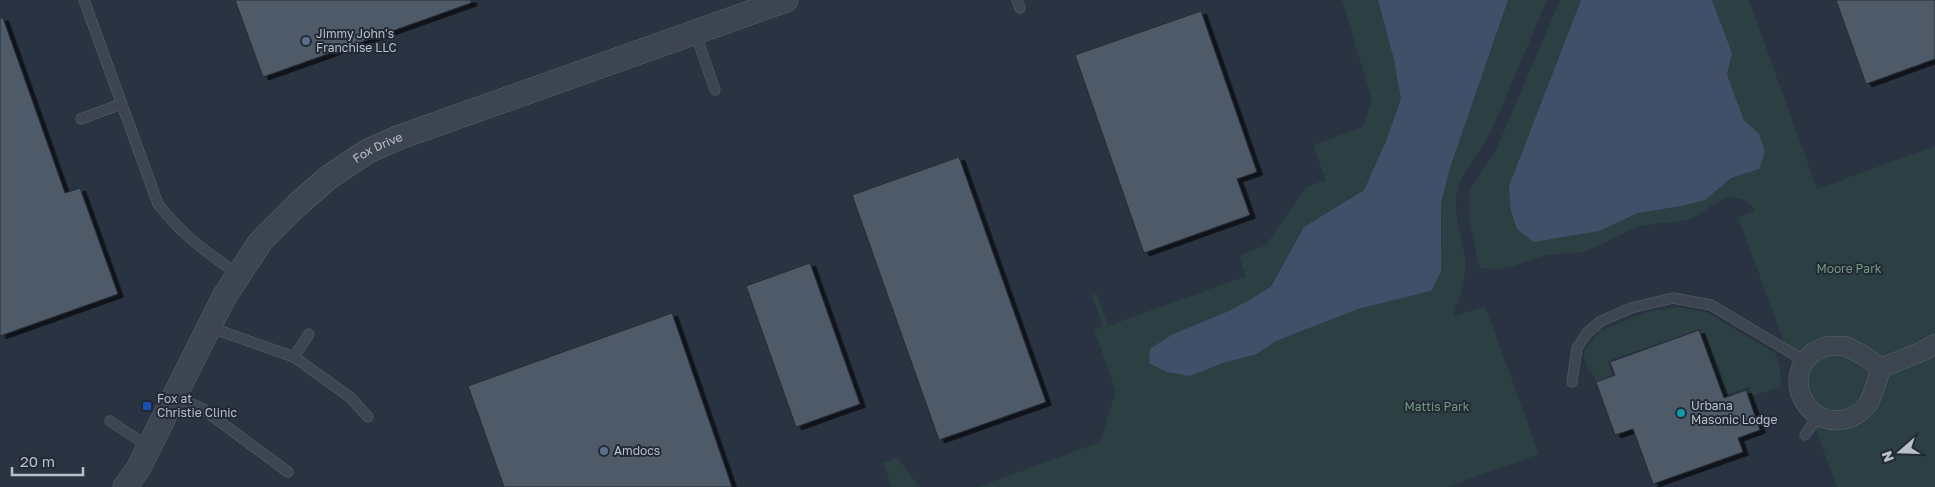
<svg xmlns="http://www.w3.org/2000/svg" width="1935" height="487" font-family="'Golos Text',sans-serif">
<defs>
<filter id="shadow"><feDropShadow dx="5.5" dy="3" stdDeviation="0" flood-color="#0009"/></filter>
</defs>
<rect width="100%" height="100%" fill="#293341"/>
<g fill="#2c4043">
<path d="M1342 0H1378L1394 60 1401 99 1386 141 1364 190 1304 227 1271 285 1251 299 1229 311 1173 334 1223 363 1257 354 1276 341 1358 309 1431 291 1442 242 1441 203 1450 168 1508 0H1547L1491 132C1482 149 1460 175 1457 192 1453 215 1463 238 1465 261 1467 279 1458 299 1453 317L1485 306 1539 454 1447 487H978L1100 442 1116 391 1094 330 1103 327 1092 295 1097 294 1108 326 1246 276 1239 256 1266 245 1306 187 1326 180 1313 145 1363 127 1372 100Z"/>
<path d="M1560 0H1581L1509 186 1599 231 1638 213 1682 206 1705 200 1731 178 1759 169V134L1744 120 1727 75 1732 53 1712 0H1749L1817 189 1935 146V487H1837L1738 217 1756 211C1749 202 1742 197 1730 198 1716 199 1704 214 1690 219 1675 224 1657 222 1642 226 1621 232 1603 246 1582 252 1571 254 1559 253 1548 255 1525 259 1503 276 1479 267L1469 216V191L1496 150Z"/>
<polygon points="1678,307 1708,313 1775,353 1780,366 1781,387 1752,396 1749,387 1725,395 1700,329 1608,361 1612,375 1596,382 1593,374 1589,371 1583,353 1599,331 1648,312"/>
<polygon points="897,458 920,487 892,487 883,463"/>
</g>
<g fill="#415068">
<polygon points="1378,0 1508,0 1450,168 1441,203 1441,271 1431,291 1358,309 1276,341 1257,354 1223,363 1190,376 1167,372 1149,363 1150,349 1173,334 1229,311 1251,299 1271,286 1304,227 1364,190 1386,141 1401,99 1394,60"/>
<polygon points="1581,0 1712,0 1732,53 1727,75 1744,120 1759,134 1765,152 1759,169 1731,178 1705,200 1682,206 1638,213 1599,231 1534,242 1517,229 1511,211 1509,186"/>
</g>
<g fill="#505a69" stroke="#242c38" filter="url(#shadow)">
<polygon points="235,0 471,0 471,3 263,77"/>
<polygon points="1836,0 1935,0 1935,59 1866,84"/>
<polygon points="1201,11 1257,172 1237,179 1250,215 1144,253 1075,55"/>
<polygon points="0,18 3,18 65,193 80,188 118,294 0,336"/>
<polygon points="959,157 1046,402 939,440 852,195"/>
<polygon points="810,263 860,404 796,427 746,286"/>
<polygon points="672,313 732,487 504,487 468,386"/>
<polygon points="1699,330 1724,398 1746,390 1760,430 1738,438 1743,452 1653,484 1633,429 1615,435 1596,382 1615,375 1610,362"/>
</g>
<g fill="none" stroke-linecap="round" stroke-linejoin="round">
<defs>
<g id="service">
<path d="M84 0 158 204C182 235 206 252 238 274"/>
<polyline points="1017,0 1020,8"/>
<polyline points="695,32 715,90"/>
<polyline points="81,119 121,104"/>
<polyline points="209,327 294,357 351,398 368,417"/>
<polyline points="294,357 309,334"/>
<polyline points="1572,382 1577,348 1587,333 1601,321 1631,308 1673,298 1711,305 1805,361"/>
<polyline points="174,396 203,409 288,472"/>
<polyline points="110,421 149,447"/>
<polyline points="1805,435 1818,416"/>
</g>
<g id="minor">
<path d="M1828 346H1845L1863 355 1881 368C1877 380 1874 393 1868 404 1863 411 1854 417 1846 419 1805 429 1781 375 1814 352 1817 349 1823 348 1828 346Z"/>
<polyline points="1881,368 1923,351 1935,344"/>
</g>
<g id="tertiary">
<path id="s1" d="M125 487 138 469 224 297 261 241 297 205 329 177 368 151 400 137 786 0"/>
</g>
</defs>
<use href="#service" stroke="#5b636e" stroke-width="11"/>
<use href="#minor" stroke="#5b636e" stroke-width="20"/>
<use href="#tertiary" stroke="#5b636e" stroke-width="25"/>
<use href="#service" stroke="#3d4551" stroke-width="10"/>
<use href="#minor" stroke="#3d4551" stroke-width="19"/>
<use href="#tertiary" stroke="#3d4551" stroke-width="24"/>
</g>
<g fill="#5c6f8a" stroke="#222a36" stroke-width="2">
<circle cx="306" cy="41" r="5"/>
<circle cx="604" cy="451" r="5"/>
</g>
<rect fill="#1a4fb4" stroke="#222a36" stroke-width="2" x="142" y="401" width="10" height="10" rx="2.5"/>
<circle fill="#0f9aa8" stroke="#222a36" stroke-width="2" cx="1681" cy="413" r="5"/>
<g text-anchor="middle" stroke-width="4" stroke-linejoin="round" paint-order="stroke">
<g font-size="12" fill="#bac0cb" stroke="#222a36" text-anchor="start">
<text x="316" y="38">Jimmy John's<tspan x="316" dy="14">Franchise LLC</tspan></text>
<text x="157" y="403">Fox at<tspan x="157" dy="14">Christie Clinic</tspan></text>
<text x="1691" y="410">Urbana<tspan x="1691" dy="14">Masonic Lodge</tspan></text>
<text x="614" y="455">Amdocs</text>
</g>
<g font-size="12" fill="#bac0cb" stroke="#222a36">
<text dy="4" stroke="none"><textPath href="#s1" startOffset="432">Fox Drive</textPath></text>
</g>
<g font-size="12" fill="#74997e" stroke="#222a36">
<text x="1849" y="273">Moore Park</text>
<text x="1437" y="411">Mattis Park</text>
</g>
</g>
<g transform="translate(1900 452) rotate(250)" stroke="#222a36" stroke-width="4" paint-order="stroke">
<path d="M0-4L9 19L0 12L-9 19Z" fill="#bac0cb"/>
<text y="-8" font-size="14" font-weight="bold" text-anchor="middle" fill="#bac0cb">N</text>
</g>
<path d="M12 467v8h71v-8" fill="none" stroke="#bac0cb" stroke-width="2.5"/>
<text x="20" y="467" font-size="15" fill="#bac0cb" stroke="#222a36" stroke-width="4" paint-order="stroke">20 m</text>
</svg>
